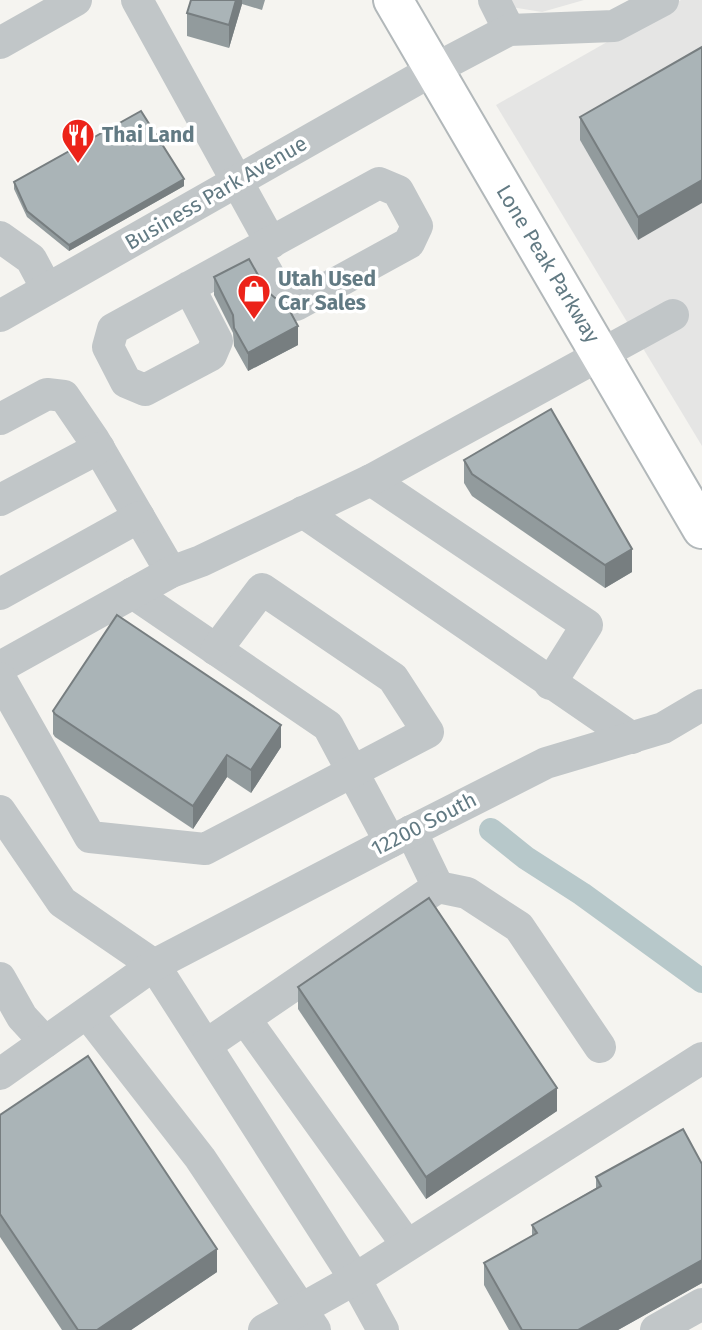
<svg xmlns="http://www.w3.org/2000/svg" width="702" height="1330" font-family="'Fira Sans',sans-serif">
<rect width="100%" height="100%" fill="#f5f4f0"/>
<g fill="#e5e5e4">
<polygon points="484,0 584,0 542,12 486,3"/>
<polygon points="681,0 702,0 702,446 496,105"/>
</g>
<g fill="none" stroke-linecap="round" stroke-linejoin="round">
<polyline stroke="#b7c8ca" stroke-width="24" points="491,830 526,858 582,894 702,981"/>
<defs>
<polyline id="major" points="393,0 702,529"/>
</defs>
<use href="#major" stroke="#b2b8ba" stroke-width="42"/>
<g stroke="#c1c6c8" stroke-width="32">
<polyline points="137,0 271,243"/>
<polyline points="494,0 509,30"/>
<polyline points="0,43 76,0"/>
<polyline points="0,237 31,259 47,289"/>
<polyline points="189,287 217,341 211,355 145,390 126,382 108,347 113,329 379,183 398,191 417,226 409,243 296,305 282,299 255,251"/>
<polyline points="0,316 433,70 509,30 614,26 663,0"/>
<polyline points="0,419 47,394 64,396 94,440 171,572"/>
<polyline points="371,480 587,625 550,684"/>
<polyline points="0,500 99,448"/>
<polyline points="303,512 632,738"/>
<polyline points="133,593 328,726 390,842"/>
<polyline points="0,594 139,517"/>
<polyline points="0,667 171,572 201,561 371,480 673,315"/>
<polyline points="0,678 90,837 205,849 428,732 393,678 262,589 216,650"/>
<polyline points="0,811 62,902 154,965 355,1279 383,1330"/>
<polyline points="411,831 438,887"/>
<polyline points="0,978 22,1017 45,1042"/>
<polyline points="87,1013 200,1158 315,1330"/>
<polyline points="245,1019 407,1245"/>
<polyline points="206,1045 438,887 467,893 519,927 600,1047"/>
<polyline points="0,1074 154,965 390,842 546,763 663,728 702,705"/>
<polyline points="264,1330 355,1279 702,1058"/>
<polyline points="656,1330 702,1304"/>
</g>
<use href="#major" stroke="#fff" stroke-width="38"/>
</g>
<g fill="#929b9d">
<polygon points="191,0 265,0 262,10 242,4 229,48 187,36 187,13"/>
<polygon points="702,47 638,240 580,140 580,117"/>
<polygon points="14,182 184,186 69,251 27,217 14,189"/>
<polygon points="214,277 298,345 248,371 234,346 233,333 214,295"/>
<polygon points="464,460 632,572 605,588 472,496 464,483"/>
<polygon points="53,711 281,747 251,793 227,777 193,829 55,737 53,734"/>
<polygon points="298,987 557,1111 426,1199 298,1009"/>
<polygon points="0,1115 217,1272 131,1330 62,1330 0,1237"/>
<polygon points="702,1164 702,1283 618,1330 509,1330 484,1285 484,1263 532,1236 532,1225 596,1188 596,1177"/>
</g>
<g fill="#777e80">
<polygon points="236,0 242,0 242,4 229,48 229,25"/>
<polygon points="184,179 184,186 69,251 69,245"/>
<polygon points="702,180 702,203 638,240 638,217"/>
<polygon points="298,326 298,345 248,371 248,353"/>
<polygon points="632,549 632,572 605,588 605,565"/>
<polygon points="281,725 281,747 251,793 251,770"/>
<polygon points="227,755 227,777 193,829 193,806"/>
<polygon points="557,1088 557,1111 426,1199 426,1177"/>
<polygon points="217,1249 217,1272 131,1330 97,1330"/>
<polygon points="702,1260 702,1283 618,1330 578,1330"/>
</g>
<g fill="#aab4b7" stroke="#777e80" stroke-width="2">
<polygon points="191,0 236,0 229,25 187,13"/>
<polygon points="702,47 702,180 638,217 580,117"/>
<polygon points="141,111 184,179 69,245 27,211 14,182"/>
<polygon points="249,259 267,291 275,298 285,302 298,326 248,353 234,328 233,315 214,277"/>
<polygon points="551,409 632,549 605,565 472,474 464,460"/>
<polygon points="117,615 281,725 251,770 227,755 193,806 55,714 53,711"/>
<polygon points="429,898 557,1088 426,1177 298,987"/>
<polygon points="88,1056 217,1249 97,1330 78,1330 0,1214 0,1115"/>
<polygon points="683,1129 702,1164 702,1260 578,1330 522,1330 484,1263 537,1233 532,1225 601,1186 596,1177"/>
</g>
<defs>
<symbol id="restaurant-pin" viewBox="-11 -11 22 30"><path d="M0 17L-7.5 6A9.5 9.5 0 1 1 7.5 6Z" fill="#ec2319" stroke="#fff"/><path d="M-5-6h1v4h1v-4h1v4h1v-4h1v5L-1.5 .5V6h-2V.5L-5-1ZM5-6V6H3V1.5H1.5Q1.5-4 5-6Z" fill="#fff"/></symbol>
<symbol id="shop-pin" viewBox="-11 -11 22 30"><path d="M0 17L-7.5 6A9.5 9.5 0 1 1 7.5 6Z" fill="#ec2319" stroke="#fff"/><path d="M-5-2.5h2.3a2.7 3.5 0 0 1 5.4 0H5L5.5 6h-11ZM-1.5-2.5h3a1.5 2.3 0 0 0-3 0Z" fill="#fff"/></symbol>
</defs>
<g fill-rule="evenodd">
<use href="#restaurant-pin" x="59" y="116" width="38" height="52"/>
<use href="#shop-pin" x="235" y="272" width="38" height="52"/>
</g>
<g text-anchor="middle" stroke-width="7" stroke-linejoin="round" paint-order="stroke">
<g font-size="21" font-weight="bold" fill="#627a83" stroke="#fff" text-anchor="start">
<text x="102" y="142">Thai Land</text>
<text x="278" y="286">Utah Used<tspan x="278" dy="24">Car Sales</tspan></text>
</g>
<g font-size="21" fill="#627a83" stroke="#fff">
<text transform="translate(216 193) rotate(-30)" y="7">Business Park Avenue</text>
<text transform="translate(548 264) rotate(59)" y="7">Lone Peak Parkway</text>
<text transform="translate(424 824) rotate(-27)" y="7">12200 South</text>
</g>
</g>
</svg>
